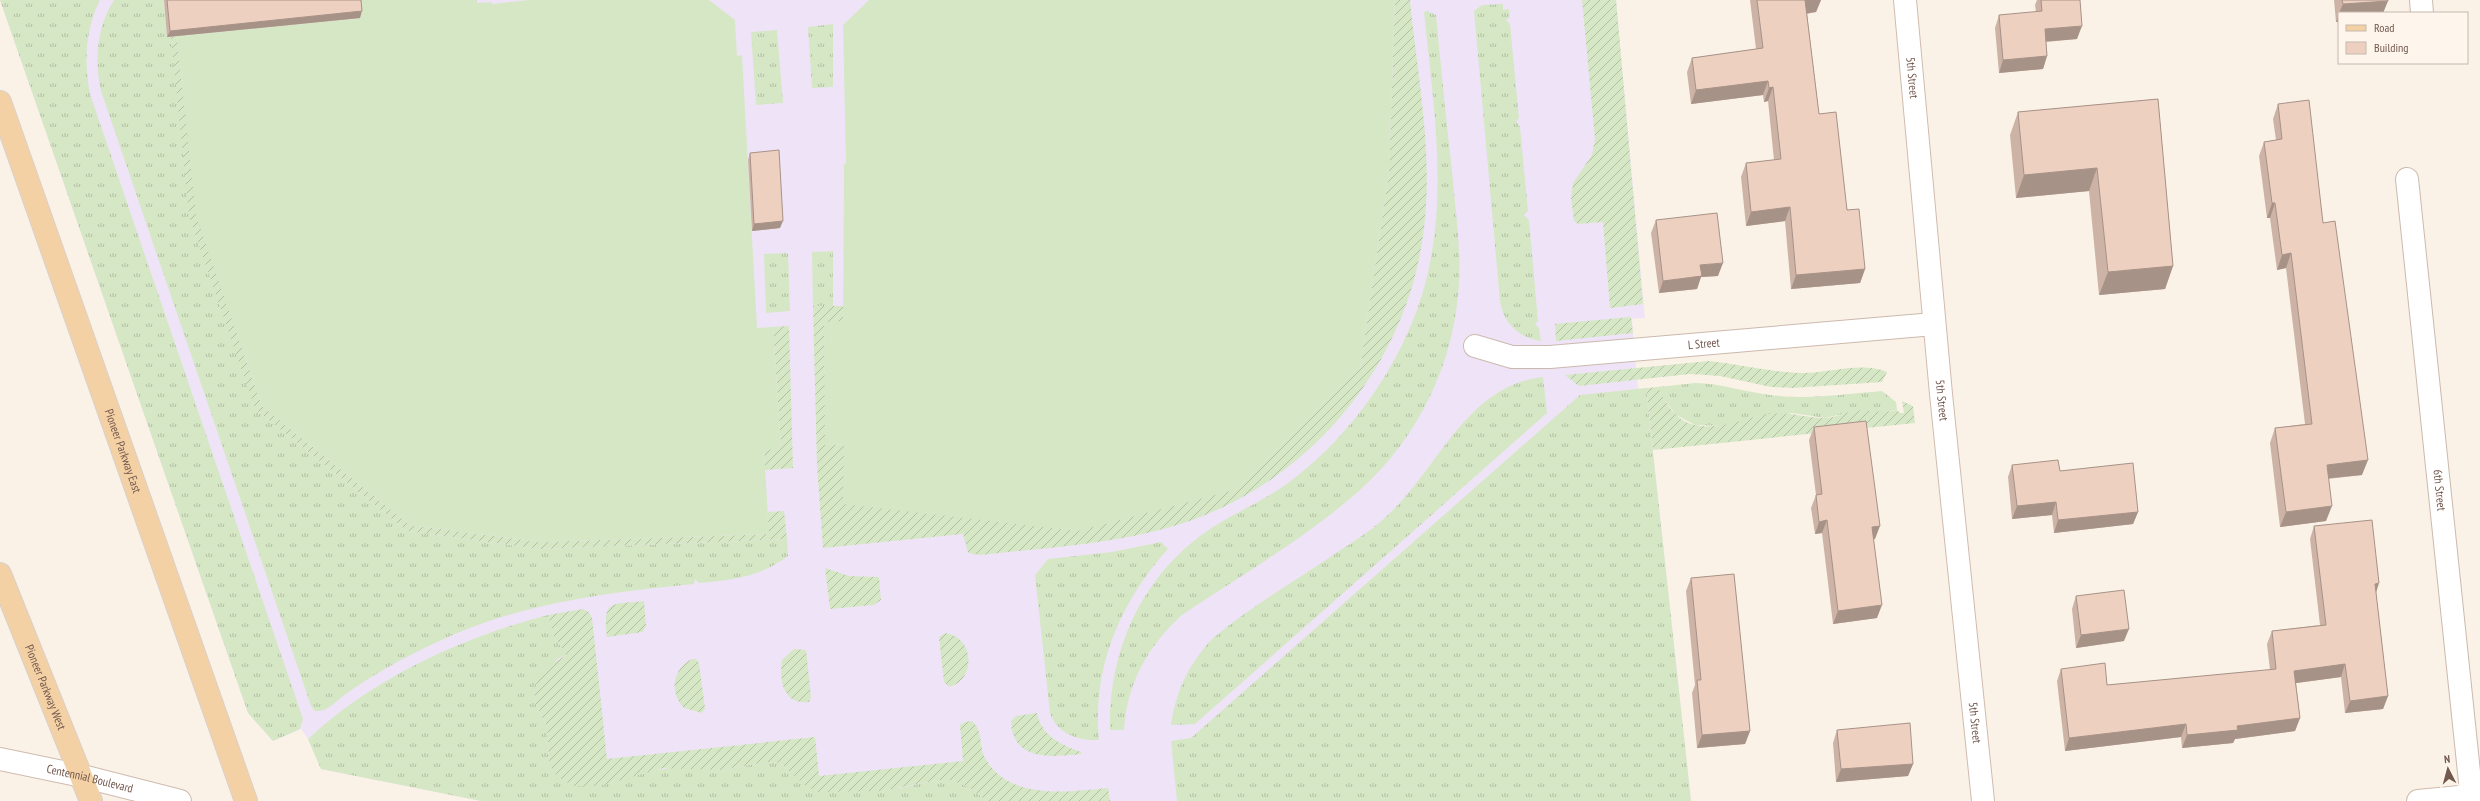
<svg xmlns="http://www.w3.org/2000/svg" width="2480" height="801" font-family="'PT Sans Narrow',sans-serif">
<defs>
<pattern id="grass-tufts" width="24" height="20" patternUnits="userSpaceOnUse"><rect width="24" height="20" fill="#d6e7c6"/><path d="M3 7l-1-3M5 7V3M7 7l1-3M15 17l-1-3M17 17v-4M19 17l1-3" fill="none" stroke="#b2bea3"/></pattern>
<pattern id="garden-furrows" width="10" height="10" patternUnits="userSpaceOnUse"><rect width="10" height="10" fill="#d6e7c6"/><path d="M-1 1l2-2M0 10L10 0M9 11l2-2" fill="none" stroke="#b2bea3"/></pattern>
</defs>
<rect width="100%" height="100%" fill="#fbf2e7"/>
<polygon fill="#efe4f7" points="0,0 1616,0 1645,318 1632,319 1633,333 1638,389 1646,388 1691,801 481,801 321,769 308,739 301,729 273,741 248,713"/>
<g fill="url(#grass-tufts)">
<path d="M0 0H100C85 30 84 62 90 94L303 719 300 729 273 741 248 713Z"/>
<path d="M114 0H164L167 37H171L255 409 407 531 540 549 787 539 788 556C760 577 733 580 699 583L695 579 694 584C603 593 519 603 435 643 403 658 372 675 343 696 334 703 327 712 315 711L311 706 101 91C94 61 97 26 114 0Z"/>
<path d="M1503 4V10L1509 9 1510 17 1506 20 1510 24 1519 118 1516 121 1520 127 1528 211 1524 215 1529 220 1538 321 1535 324 1539 328 1541 341C1519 338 1503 323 1500 301L1474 11 1482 5Z"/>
<path d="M1427 11 1436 15C1441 67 1446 119 1452 171 1455 208 1461 245 1459 283 1455 362 1419 437 1360 490 1309 536 1240 576 1182 615 1148 646 1127 683 1124 730H1110C1108 657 1137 586 1195 540 1226 515 1265 502 1296 477 1350 434 1393 375 1417 310 1452 213 1434 112 1424 12Z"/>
<polygon points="833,24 833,87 812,88 808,27"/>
<polygon points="777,30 783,103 756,105 751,32"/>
<polygon points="833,251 833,306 813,306 812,252"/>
<polygon points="788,253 790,311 766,313 764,254"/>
<path d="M1543 377 1547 413 1195 724 1171 725C1176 691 1188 665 1212 639 1250 607 1295 581 1336 553 1356 540 1377 527 1394 509 1441 462 1469 385 1543 377Z"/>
<path d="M1695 383C1721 383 1744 392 1770 395 1807 400 1845 394 1882 391L1896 402 1897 410 1878 413 1856 411 1825 418 1792 413 1724 426 1695 425 1676 415 1663 398 1658 387Z"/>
<polygon points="1646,388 1691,801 1177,801 1171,741 1191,738 1580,395"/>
<path d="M1161 542 1168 549C1120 602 1092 668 1099 740 1079 741 1057 734 1050 713L1035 575 1048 559 1112 552Z"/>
<path d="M548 615 554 637 567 655 557 659 534 692 536 704 547 727 549 760 650 771 677 767 720 770 767 762 780 763 796 776 899 788 938 780H950L969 787 987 801H481L321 769 308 739C375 677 461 638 548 615Z"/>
</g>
<g fill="url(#garden-furrows)">
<path d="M1395 0H1410C1417 72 1432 146 1425 218 1413 362 1307 490 1167 528 1106 545 1042 548 980 555L968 553 963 534 823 548 817 466 813 306H843V322H824L826 445 844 444 1360 368 1389 172Z"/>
<polygon points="1582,0 1616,0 1643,304 1610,308 1603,222 1578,224 1574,221 1571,198 1573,183 1592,155 1595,139"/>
<polygon points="177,36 196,215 262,406 410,525 541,542 768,534 768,512 784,511 787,539 540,549 407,531 255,409 189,216 171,37"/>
<polygon points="1631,317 1633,333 1556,341 1555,324"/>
<polygon points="789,326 793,468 765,470 764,449 781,448 773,327"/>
<path d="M1709 361C1739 364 1769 372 1799 373 1827 374 1861 361 1887 372L1882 382 1792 388 1771 387 1720 376 1690 374 1579 386 1565 375Z"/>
<path d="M1658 387C1665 403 1676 421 1695 425 1721 430 1741 419 1766 414 1786 411 1803 417 1823 418 1834 419 1844 412 1855 411 1870 409 1881 414 1897 410L1900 413H1904L1902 401 1913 406 1915 423 1653 450 1646 388Z"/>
<polygon points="825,568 849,576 879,577 881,600 874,605 830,609"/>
<path d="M644 601 646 625 643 632 607 637C603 599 610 605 644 601Z"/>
<path d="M583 609 589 612 592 618 607 759 815 737 819 776 963 761 960 725 965 722 972 721C983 730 979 747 985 758 1009 801 1067 792 1108 788L1110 801H987L969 787 950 780H938L881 791 818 792 806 786 780 763 767 762 720 770 663 768 607 784 588 787 575 786 562 780 553 772 549 760 547 727 536 704 534 692 538 678 546 667 567 655 554 637 548 615Z"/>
<path d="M945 633C974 636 977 680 949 687L944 682 939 637Z"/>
<path d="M794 649 806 650 811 697 809 702C783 705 779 681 782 660Z"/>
<path d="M692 659H696L699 663 705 708 702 713 684 708C669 693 672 669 692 659Z"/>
<path d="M1037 713C1041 735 1061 745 1081 752V754C1053 757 1012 762 1011 721L1016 716Z"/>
</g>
<g fill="#d6e7c6">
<polygon points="358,0 477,0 477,3 492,2 492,4 529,0 709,0 735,20 737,56 742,55 757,328 773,327 781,449 764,450 769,534 541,542 410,525 262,406 196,215 177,36 360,18"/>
<polygon points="869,0 1395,0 1389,172 1360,368 1230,491 1078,531 843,504 844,444 825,445 824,322 843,321 844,164 846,164 843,25"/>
</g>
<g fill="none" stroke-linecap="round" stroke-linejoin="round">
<defs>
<g id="minor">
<polyline points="2421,0 2422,13"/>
<path id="s1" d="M2407 179 2472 801"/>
<path id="s2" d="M1475 346 1512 357H1550L1934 324"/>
</g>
<g id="secondary">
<path id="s3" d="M1905 0 1941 394 1983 801"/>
<path id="s4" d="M0 759 82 776 180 801"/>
<polyline points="2418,801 2480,795"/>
</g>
<g id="primary">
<path id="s5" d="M0 102 246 801"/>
<path id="s6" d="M0 574 91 801"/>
</g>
</defs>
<use href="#minor" stroke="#ccb9ae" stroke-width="24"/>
<use href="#secondary" stroke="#d0bbae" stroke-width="24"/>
<use href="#primary" stroke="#d8d0cd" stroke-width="24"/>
<use href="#minor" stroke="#fff" stroke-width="22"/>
<use href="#secondary" stroke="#fff" stroke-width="22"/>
<use href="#primary" stroke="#f4d1a5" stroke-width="22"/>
</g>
<g fill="#cdb3a6">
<polygon points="164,0 361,0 360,18 167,37"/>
<polygon points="1750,0 1821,0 1816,12 1807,14 1819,114 1865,269 1860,283 1791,289 1785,221 1746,226 1741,177 1746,163 1774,160 1768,101 1764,102 1763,95 1691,104 1687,72 1692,58 1756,49"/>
<polygon points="2037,0 2080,0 2077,39 2046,42 2047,56 2043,69 1999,73 1995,28 1999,15 2036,12 2035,5"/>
<polygon points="2334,0 2388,0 2383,13 2339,13 2339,22 2336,22"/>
<polygon points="2158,99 2173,266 2165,289 2099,295 2089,191 2016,198 2010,135 2018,112"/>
<polygon points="2278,104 2323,223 2362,475 2328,479 2326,521 2280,527 2270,443 2275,428 2305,424 2286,268 2277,270 2270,218 2267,218 2259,156 2264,142 2276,140 2273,119"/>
<polygon points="750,153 780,228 752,231 748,160"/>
<polygon points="1656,220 1718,276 1701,277 1697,289 1659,293 1651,233"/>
<polygon points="1814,427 1875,539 1873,539 1877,618 1833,624 1822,533 1815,534 1811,508 1816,495 1809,440"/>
<polygon points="2012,465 2060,471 2138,512 2133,524 2054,533 2052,515 2012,519 2008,477"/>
<polygon points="2314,526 2376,593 2388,696 2383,709 2345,713 2341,677 2296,683 2300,718 2295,731 2235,739 2233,743 2182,748 2181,737 2065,751 2057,681 2061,669 2107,685 2270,670 2267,644 2272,631 2320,625 2310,539"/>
<polygon points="1691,578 1750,731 1745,744 1697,748 1692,693 1695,685 1686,591"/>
<polygon points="2076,596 2124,641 2076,648 2072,609"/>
<polygon points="1837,730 1913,764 1908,776 1836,782 1833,743"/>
</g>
<g fill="#a79287">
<polygon points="1805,0 1821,0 1816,12 1800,14"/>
<polygon points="2388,1 2383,13 2339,13 2343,4"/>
<polygon points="362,11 360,18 167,37 170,31"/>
<polygon points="2339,14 2339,22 2336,22"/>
<polygon points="2082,26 2077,39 2040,42 2045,29"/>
<polygon points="2047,56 2043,69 1999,73 2003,60"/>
<polygon points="1768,81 1763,95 1691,104 1696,90"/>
<polygon points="1773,87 1768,101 1764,102 1769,88"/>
<polygon points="2097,168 2089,191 2016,198 2024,175"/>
<polygon points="2272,203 2275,203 2270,218 2267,218"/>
<polygon points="1790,207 1785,221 1746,226 1751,212"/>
<polygon points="783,221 780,228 752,231 754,224"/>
<polygon points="2291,253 2286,268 2277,270 2282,255"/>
<polygon points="1723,263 1718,276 1701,277 1697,289 1659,293 1663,281 1700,265"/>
<polygon points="2173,266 2165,289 2099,295 2108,272"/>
<polygon points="1865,269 1860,283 1791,289 1796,275"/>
<polygon points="2368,460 2362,475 2321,479 2327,465"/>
<polygon points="2056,502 2052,515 2012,519 2017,506"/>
<polygon points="2332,506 2326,521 2280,527 2286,512"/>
<polygon points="2138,512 2133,524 2054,533 2058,520"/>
<polygon points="1827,520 1822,533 1815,534 1819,522"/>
<polygon points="1880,526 1875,539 1867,540 1872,527"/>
<polygon points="2379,583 2375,596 2375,584"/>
<polygon points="1882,605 1877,618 1833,624 1838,611"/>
<polygon points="2129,629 2124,641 2076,648 2081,635"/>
<polygon points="2345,664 2341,677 2289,684 2294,671"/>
<polygon points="2388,696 2383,709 2345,713 2350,701"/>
<polygon points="2300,718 2295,731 2235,739 2233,743 2182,748 2187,735 2237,726"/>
<polygon points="2186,724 2181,737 2065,751 2069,738"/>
<polygon points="1750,731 1745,744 1697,748 1702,735"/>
<polygon points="1913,764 1908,776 1836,782 1841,769"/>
</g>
<g fill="#eed0c1" stroke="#a79287">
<polygon points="167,0 361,0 362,11 170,31"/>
<polygon points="1757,0 1808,0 1805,0 1819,114 1836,112 1847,210 1859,209 1865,269 1796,275 1790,207 1751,212 1746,163 1781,159 1773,87 1769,88 1768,81 1696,90 1692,58 1763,48"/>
<polygon points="2041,0 2080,0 2082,26 2045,29 2047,56 2003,60 1999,15 2042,11"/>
<polygon points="2342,0 2388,0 2388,1 2343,4"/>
<polygon points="2158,99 2173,266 2108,272 2097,168 2024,175 2018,112"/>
<polygon points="2309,100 2323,223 2335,221 2368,460 2327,465 2332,506 2286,512 2275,428 2312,424 2291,253 2282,255 2275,203 2272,203 2264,142 2282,139 2278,104"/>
<polygon points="779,150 783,221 754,224 750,153"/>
<polygon points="1717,213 1723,263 1700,265 1702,276 1663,281 1656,220"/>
<polygon points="1866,421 1880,526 1872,527 1882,605 1838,611 1827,520 1819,522 1816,495 1822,494 1814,427"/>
<polygon points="2058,460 2060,471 2133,463 2138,512 2058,520 2056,502 2017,506 2012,465"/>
<polygon points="2372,520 2379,583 2375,584 2388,696 2350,701 2345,664 2294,671 2300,718 2237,726 2238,730 2187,735 2186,724 2069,738 2061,669 2105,663 2107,685 2276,669 2272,631 2326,625 2314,526"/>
<polygon points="1734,574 1750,731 1702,735 1697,680 1701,680 1691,578"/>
<polygon points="2124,590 2129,629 2081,635 2076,596"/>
<polygon points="1910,723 1913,764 1841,769 1837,730"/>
</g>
<g text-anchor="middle" stroke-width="3" stroke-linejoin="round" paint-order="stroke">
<g font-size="12" fill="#72584d" stroke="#fef6ed">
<text dy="4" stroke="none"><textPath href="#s3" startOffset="78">5th Street</textPath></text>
<text dy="4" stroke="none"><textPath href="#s2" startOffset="231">L Street</textPath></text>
<text dy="4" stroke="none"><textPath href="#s3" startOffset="402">5th Street</textPath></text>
<text dy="4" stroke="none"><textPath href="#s5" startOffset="370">Pioneer Parkway East</textPath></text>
<text dy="4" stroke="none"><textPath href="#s1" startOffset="313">6th Street</textPath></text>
<text dy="4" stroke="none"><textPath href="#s6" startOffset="122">Pioneer Parkway West</textPath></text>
<text dy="4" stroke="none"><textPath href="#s3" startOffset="726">5th Street</textPath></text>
<text dy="4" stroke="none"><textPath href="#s4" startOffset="92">Centennial Boulevard</textPath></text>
</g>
</g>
<rect x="2338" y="12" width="130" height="52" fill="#fef6ed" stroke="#c6b7ad"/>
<rect x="2346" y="25" width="20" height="6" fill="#f4d1a5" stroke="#c6b7ad"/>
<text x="2374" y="32" font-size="12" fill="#72584d">Road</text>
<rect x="2346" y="42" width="20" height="12" fill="#eed0c1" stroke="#c6b7ad"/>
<text x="2374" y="52" font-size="12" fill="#72584d">Building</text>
<g transform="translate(2448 769) rotate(354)" stroke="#fef6ed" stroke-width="3" paint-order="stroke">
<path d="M0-3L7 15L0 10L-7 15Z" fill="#72584d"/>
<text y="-6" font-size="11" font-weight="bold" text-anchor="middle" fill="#72584d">N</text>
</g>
</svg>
